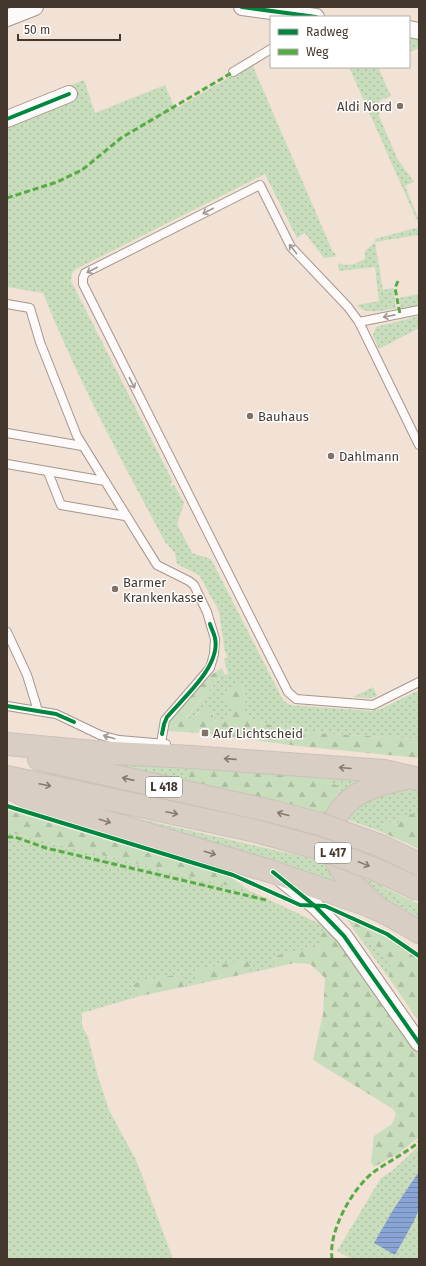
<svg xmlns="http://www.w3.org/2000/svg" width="426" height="1266" font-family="'Fira Sans',sans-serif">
<defs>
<pattern id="grass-dots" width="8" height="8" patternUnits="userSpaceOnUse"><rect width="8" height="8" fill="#c8ddbc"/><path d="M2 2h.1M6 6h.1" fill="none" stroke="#adbea2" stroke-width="1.8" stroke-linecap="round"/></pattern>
<pattern id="forest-firs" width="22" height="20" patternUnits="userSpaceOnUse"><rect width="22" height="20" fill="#c8ddbc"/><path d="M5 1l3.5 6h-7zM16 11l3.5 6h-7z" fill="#adbea2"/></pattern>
<pattern id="water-rules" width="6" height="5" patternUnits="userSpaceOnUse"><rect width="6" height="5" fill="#88a5d6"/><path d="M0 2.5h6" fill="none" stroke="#7187ae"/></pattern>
</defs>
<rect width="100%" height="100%" fill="#f2e1d5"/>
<g fill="url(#grass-dots)">
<polygon points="409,35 419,37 419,48 409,53"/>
<path d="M252 64 332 250 337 256 324 258 305 233 297 238 265 174 76 269 72 273 71 281 173 482 170 484 171 486 174 485 184 503 177 524 192 553 211 559 283 700 290 705 370 711 381 709 419 690V739L296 732 249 719 244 708 246 697 241 684 227 691 224 697 232 707V713L223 722 214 720 213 713 198 712 193 718 188 719 186 718 224 673 225 675 228 674 224 659 228 657 225 652 219 611 199 575 177 564 175 553 165 542C122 461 77 379 43 293L7 287V111L84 80 95 113 165 85 175 109Z"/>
<polygon points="349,67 378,67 391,96 379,101 384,111 378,114 397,158 414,182 405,186 419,220 419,225"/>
<path d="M419 227V235L375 242 383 290 393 288 396 308C384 310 366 316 357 305L379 301 375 267 339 271 338 263C349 267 355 264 365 259V251L375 242V239Z"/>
<polygon points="419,294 419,305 401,308 399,298"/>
<polygon points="419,316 419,328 379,349 373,335 376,327"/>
<polygon points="373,687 377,696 372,698 353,697"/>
<polygon points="65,754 197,766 187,783"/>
<polygon points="45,770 316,831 315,837 44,776"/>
<polygon points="318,775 359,778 359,780 336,797 341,788"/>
<path d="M402 789 419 790V818L403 816 398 823 385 822 382 827V832L346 819C359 801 382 796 402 789Z"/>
<polygon points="110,812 305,857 329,865 343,885"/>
<path d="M7 832 250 891 329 928 320 948C306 951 283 951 273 958L277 967 249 973 250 965 193 971 198 984 184 987 179 974 131 984 140 996 82 1013V1026L88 1037 97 1073 109 1110 137 1162 173 1259H7Z"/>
<polygon points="358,876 371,881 419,910 419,918 385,898"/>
<polygon points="361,940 375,945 391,959 389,978"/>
<polygon points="419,1146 418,1259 352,1259 337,1251 381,1178 392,1171"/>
</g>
<g fill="url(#forest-firs)">
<polygon points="222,668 224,673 186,717 188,719 193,718 203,709 211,709 214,720 223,722 232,713 232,708 227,704 224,697 227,690 241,684 246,697 244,708 249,719 296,732 419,739 419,758 298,746 210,734 209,731 199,730 199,733 168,731 169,722 211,675"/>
<polygon points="197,766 318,775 341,788 325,813 187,783 186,778 189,770"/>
<polygon points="7,810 232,878 250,891 7,832"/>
<polygon points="410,813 419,818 419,849 382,832 382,827 385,822 398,823 403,816"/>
<polygon points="371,881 415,902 419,905 419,910"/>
<polygon points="346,918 382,935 419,959 419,1017 417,1019 389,978 391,959 375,945 361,940"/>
<path d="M329 928 419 1052V1137L399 1153 374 1167 371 1162 374 1136 392 1124 396 1114 393 1109 313 1060 323 1014 325 978 310 964 294 963 277 967 273 958C283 951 306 951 320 948L319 936Z"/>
<polygon points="247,959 250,965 249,973 198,984 193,971"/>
<polygon points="179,974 184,987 140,996 130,984"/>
</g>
<polygon fill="url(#water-rules)" points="418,1173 419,1209 414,1221 395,1255 374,1243 393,1210"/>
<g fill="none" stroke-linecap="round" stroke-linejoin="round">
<defs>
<g id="lane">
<polyline points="233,72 271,49"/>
<polyline points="7,304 30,308 40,342 77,436 152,557 157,565 189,581 194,585 207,612 215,639 214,654 210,668 165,720 161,743"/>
<polyline points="359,322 419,310"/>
<polyline points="7,433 82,446"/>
<polyline points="419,445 359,322 348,307 291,247 260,185 85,273 83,278 83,284 288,692 296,699 373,705 419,682"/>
<polyline points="7,464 105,481"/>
<polyline points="48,472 61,505 125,516"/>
<polyline points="7,632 27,675 38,711"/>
<polyline points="7,706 56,714 100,735 119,740 166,744"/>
</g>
<g id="street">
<polyline points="242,7 316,17"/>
<polyline points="7,18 35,7"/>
<polyline points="409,29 419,31"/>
<polyline points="7,119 69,94"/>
<polyline points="279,877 315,906 344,936 419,1043"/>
</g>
<g id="highway">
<polyline points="7,744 93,752 192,757 384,771 419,779"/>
<polyline points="39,759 275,812 320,824"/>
<polyline points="7,777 256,831 314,847"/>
<path d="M403 779C373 785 338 796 332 831 330 843 332 854 338 864 344 877 359 890 370 901 384 914 403 922 419 932"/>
<polyline points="7,786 31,799 273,872 368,905 390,915"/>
</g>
</defs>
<use href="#lane" stroke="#a4978e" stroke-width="10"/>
<use href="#street" stroke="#a4978e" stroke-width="18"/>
<use href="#highway" stroke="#cac1bb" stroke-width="24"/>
<use href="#lane" stroke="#fdfaf9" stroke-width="8"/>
<use href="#street" stroke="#fdfaf9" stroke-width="16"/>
<use href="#highway" stroke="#d8cec3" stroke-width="22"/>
<defs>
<g id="highway-bridge">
<polyline points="320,824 381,846 419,864"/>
<path d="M314 847C350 859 385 872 419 890"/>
</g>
</defs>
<use href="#highway-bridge" stroke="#cac1bb" stroke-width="24" stroke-linecap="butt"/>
<use href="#highway-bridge" stroke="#d8cec3" stroke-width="22"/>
<g stroke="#56ac44" stroke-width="3" stroke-dasharray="6 3" stroke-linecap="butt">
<polyline points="7,198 57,182 82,170 121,138 233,72"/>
<polyline points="398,281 395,288 400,314"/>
<polyline points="7,837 15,837 46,848 266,900"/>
<path d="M332 1259C328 1231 353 1187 375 1171 390 1161 405 1153 419 1142"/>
</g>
<defs>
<g id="cycleway">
<polyline points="242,7 316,17"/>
<polyline points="7,119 69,94"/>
<polyline points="7,706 56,714 74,722"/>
<path d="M162 734 164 724 167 717C184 697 221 666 215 638 214 633 211 628 210 624"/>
<polyline points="7,806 233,875 300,905 325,906 387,934 419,956"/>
<polyline points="273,872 315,906 344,936 419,1043"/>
</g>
</defs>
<use href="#cycleway" stroke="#fff" stroke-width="6"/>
<use href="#cycleway" stroke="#00873e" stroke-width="4"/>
</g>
<defs><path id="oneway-shaft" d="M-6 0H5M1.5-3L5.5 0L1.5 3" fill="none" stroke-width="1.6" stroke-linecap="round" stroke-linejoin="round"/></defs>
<g stroke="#a09894">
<use href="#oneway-shaft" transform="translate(208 211) rotate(153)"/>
<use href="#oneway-shaft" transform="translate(293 249) rotate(-128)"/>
<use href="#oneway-shaft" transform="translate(92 270) rotate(153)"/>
<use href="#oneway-shaft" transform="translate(389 316) rotate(169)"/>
<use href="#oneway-shaft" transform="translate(132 383) rotate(63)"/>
<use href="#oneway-shaft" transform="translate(109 737) rotate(-164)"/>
</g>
<g stroke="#867b71">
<use href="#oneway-shaft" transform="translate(230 759) rotate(-176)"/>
<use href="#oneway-shaft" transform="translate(345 768) rotate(-175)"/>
<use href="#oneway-shaft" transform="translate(128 779) rotate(-167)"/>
<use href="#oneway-shaft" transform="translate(45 785) rotate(12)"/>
<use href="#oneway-shaft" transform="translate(172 813) rotate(12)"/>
<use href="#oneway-shaft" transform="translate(283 814) rotate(-165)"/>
<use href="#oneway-shaft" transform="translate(105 821) rotate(17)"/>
<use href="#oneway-shaft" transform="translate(210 853) rotate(17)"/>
<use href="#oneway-shaft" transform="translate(364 864) rotate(22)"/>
</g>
<g fill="#807268" stroke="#fff" stroke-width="1.5">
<circle cx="400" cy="106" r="4"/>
<circle cx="250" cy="416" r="4"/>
<circle cx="331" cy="456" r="4"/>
<circle cx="115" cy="589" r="4"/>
<rect x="201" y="729" width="8" height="8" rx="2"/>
</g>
<g text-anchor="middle" stroke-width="3" stroke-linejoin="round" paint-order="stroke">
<g fill="#fff" stroke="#7b736d" stroke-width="1">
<rect x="146" y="777" width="36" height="20" rx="3"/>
<rect x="315" y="843" width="36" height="20" rx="3"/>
</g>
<g font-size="12" font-weight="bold" fill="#43372e">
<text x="164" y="791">L 418</text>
<text x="333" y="857">L 417</text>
</g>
<g font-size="13" fill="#43372e" stroke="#fff" text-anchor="start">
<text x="392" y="111" text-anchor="end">Aldi Nord</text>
<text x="258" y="421">Bauhaus</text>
<text x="339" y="461">Dahlmann</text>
<text x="123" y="587">Barmer<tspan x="123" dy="15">Krankenkasse</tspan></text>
<text x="213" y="738">Auf Lichtscheid</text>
</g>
</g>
<rect width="426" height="1266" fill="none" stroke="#43372e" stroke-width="16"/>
<rect x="270" y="16" width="140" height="52" fill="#ffffff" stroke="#b4afab"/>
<rect x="278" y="29" width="20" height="6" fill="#00873e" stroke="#b4afab"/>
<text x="306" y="36" font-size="12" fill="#43372e">Radweg</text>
<rect x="278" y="49" width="20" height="6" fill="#56ac44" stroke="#b4afab"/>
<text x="306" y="56" font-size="12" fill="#43372e">Weg</text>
<path d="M18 34v6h102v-6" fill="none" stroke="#43372e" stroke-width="2"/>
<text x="24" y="34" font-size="12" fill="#43372e" stroke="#ffffff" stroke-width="3" paint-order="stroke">50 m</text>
</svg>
